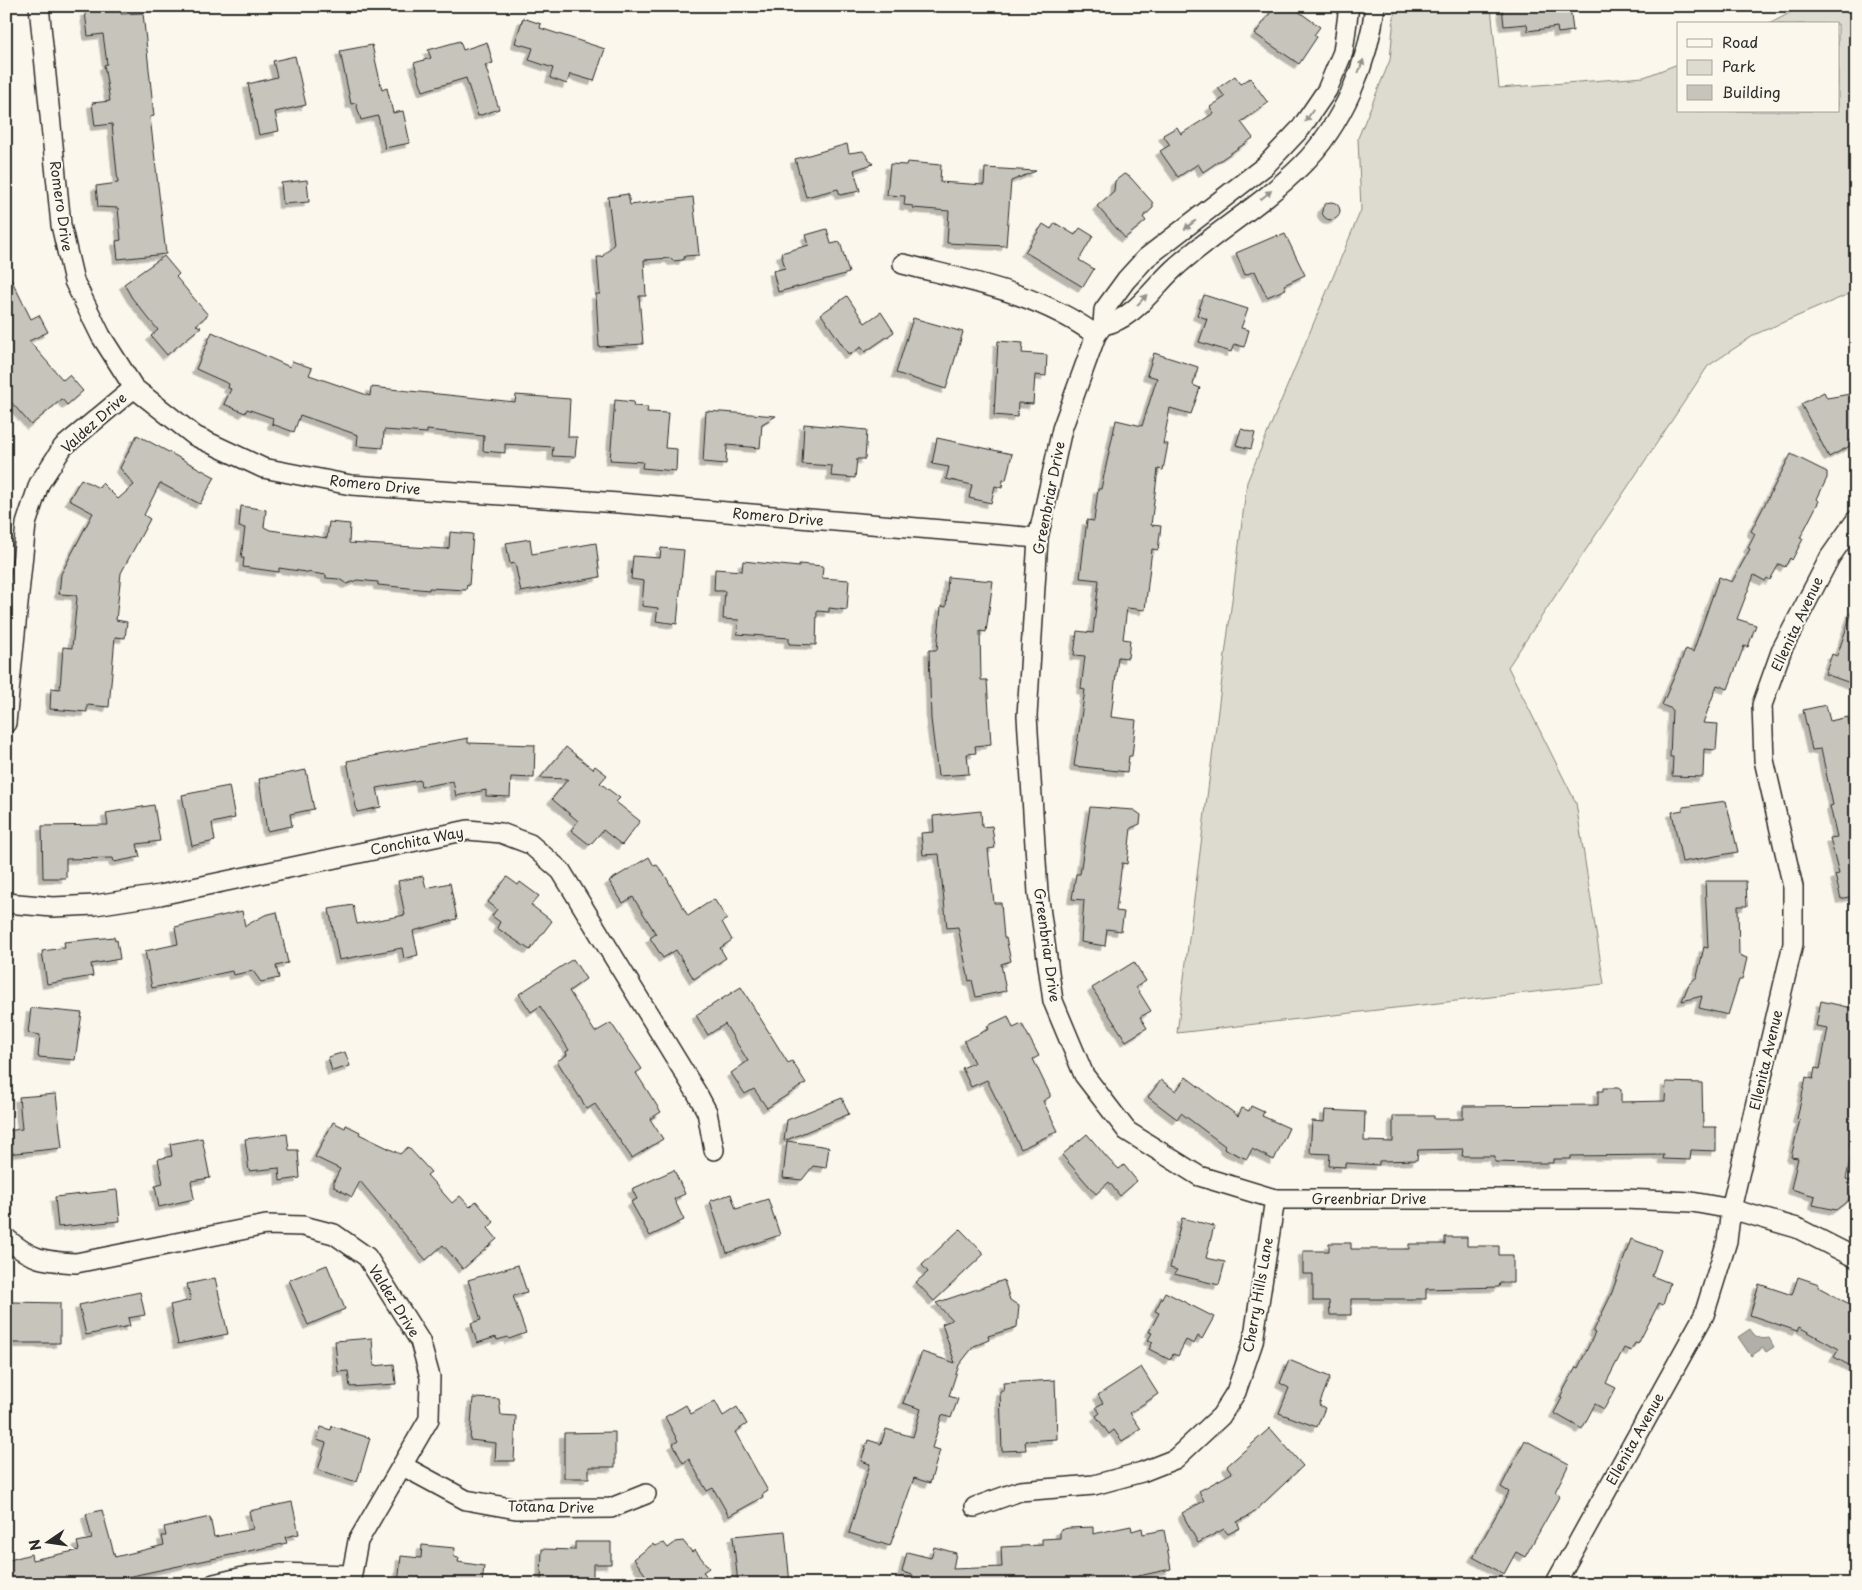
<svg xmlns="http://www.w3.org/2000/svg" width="1862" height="1590" font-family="'Playpen Sans',sans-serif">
<defs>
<filter id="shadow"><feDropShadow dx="-4.5" dy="4.5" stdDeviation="0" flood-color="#0004"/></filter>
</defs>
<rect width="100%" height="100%" fill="#fbf7ec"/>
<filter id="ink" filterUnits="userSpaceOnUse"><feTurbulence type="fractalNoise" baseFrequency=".02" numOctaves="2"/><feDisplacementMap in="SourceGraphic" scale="10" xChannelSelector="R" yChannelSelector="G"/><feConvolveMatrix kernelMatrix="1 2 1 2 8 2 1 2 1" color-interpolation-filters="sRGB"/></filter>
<g filter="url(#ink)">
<polygon fill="#dddad0" stroke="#84827e" points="1395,6 1491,6 1499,88 1644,77 1678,64 1678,111 1838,111 1838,24 1769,24 1803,6 1856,6 1856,291 1756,334 1708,366 1508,667 1576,803 1604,984 1177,1033 1247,482 1361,210 1358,138 1390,60"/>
<path fill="#b1afa7" stroke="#7b7a75" d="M1750 1329C1755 1337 1760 1340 1769 1338L1774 1347 1766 1352 1763 1348 1751 1356 1738 1337Z"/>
<g fill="#c7c4bc" stroke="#2b2b2b" filter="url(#shadow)">
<polygon points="1275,6 1291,6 1320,27 1314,35 1317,37 1299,64 1255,34"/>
<polygon points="1502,6 1570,6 1573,31 1558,33 1557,27 1528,31 1527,24 1504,26"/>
<polygon points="104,10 104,12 121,10 121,14 143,13 154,116 150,117 166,254 118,259 116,241 121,240 118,208 98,207 96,186 118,183 112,124 95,126 92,103 110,101 104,65 107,64 103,34 88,36 85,12"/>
<polygon points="523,18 541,24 540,28 605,49 594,81 570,74 567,84 550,78 553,68 529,60 533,48 515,43"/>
<polygon points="460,41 463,50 487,42 493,63 485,65 499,109 478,116 466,78 423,91 414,63 431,58 428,50"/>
<polygon points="372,45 382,90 387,88 393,113 403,111 410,143 385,148 378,116 361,120 356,103 351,104 340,51"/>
<polygon points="295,56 306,105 275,112 279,131 259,135 248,84 277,77 273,61"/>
<polygon points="1235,76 1241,84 1250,78 1268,103 1241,122 1253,138 1203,172 1198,164 1178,177 1160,151 1170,145 1163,135 1177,127 1181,134 1214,113 1210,107 1225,97 1218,88"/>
<polygon points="847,144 849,153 863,151 873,164 854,170 860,191 840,195 838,189 806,197 795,159"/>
<polygon points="907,162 941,165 940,182 984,185 985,168 1036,171 1011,181 1006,246 947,243 949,211 913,208 913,206 904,205 905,196 887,195 890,164 906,165"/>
<polygon points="1124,174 1130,177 1153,203 1153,208 1143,217 1146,221 1125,238 1097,206 1114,191 1115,181"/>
<polygon points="307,180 309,202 283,204 281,183"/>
<polygon points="628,194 630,205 693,197 699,255 685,256 683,260 673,261 670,258 644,260 646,296 639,296 643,344 599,347 596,294 600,294 597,257 602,257 614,244 608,197"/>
<circle cx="1331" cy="211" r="9"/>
<polygon points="1055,223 1075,235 1080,228 1093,236 1079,260 1094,269 1083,287 1025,252 1043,224 1051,229"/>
<polygon points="827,229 831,244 840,242 849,273 778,292 773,271 785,268 781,253 809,245 806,235"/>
<polygon points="1285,234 1305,275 1284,285 1286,289 1267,297 1255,271 1245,275 1236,253 1278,235 1278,237"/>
<polygon points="164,256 179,274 176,277 208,315 196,325 201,327 167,355 151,336 158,330 132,298 124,284"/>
<polygon points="6,269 31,319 39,315 48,332 29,341 63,380 69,375 83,391 67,405 62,399 31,425 6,396"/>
<polygon points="1204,295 1248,309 1241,328 1249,330 1244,347 1234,344 1231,352 1199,342 1207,319 1197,315"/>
<polygon points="847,296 865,323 881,312 894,332 865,352 861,347 849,355 821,314"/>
<polygon points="913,318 963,332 946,389 896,373"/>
<polygon points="212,332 290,367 292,361 312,368 309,375 370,396 371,387 515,402 516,395 570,399 568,437 577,437 575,457 552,456 553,447 505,444 505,453 483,451 484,436 427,430 427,433 384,430 383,448 357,446 358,435 300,415 294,432 272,424 273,418 247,409 245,413 224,404 231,389 228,388 229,384 196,369"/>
<polygon points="998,341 1023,343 1022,353 1047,355 1046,376 1035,375 1033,404 1018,403 1017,417 994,415"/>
<polygon points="1154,353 1198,367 1193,385 1200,388 1191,414 1170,408 1163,444 1168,444 1163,470 1158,469 1151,525 1161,526 1158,550 1152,549 1145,610 1127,608 1123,639 1130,640 1128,658 1118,657 1111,717 1136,720 1132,756 1129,756 1127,772 1074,766 1085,690 1081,689 1085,656 1074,655 1077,631 1093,633 1099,580 1080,578 1087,520 1094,521 1098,489 1101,489 1116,420 1142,426 1157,378 1147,375"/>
<polygon points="1824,392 1827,398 1856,393 1856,437 1850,440 1852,445 1829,457 1801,404"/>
<polygon points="615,400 634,402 633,406 648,407 647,412 668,413 665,448 677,449 676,471 642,468 643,462 610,460"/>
<polygon points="706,411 751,414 776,416 762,424 760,448 727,445 726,464 703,462"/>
<polygon points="804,424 867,430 865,459 857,459 855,478 831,476 832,466 802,464"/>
<polygon points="1241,429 1255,433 1251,449 1236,445"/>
<polygon points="137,435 215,477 200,504 160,483 144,515 150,519 121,573 116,620 127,622 125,638 115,637 109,707 87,705 87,712 50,709 51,688 60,689 63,647 72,648 77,599 76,595 59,594 61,574 93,513 69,500 81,479 99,488 102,483 118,499 134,485 120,468"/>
<polygon points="937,438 1012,454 1006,480 1003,480 1002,488 995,486 991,503 969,498 972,485 946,479 949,467 932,464"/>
<polygon points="1791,454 1827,472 1827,478 1817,499 1819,501 1800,538 1803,539 1792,560 1790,558 1785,567 1779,564 1770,580 1767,578 1765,581 1754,575 1737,619 1756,625 1748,647 1744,646 1728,689 1717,685 1703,723 1718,724 1716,750 1704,749 1703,777 1672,776 1673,757 1670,757 1672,709 1662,705 1686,649 1693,652 1719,577 1732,582 1750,549 1748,548 1755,534 1751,531"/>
<polygon points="241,506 266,510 264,527 270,530 327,538 329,522 350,524 349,543 446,549 449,548 450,532 473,534 469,586 467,585 466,590 429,588 429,590 378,585 378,582 357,580 347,584 339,579 326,578 326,575 279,568 279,572 243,567 244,558 241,558 245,528 239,527"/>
<polygon points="530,539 532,554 596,543 600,577 521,592 515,563 510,564 506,543"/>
<polygon points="661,548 684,550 677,624 656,621 658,608 642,606 644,581 631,579 633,556 660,558"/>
<polygon points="743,561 799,567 799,564 823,566 822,578 849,580 847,610 829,608 829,612 817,611 816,645 789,644 789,638 737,634 739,620 723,619 725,591 714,591 715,569 742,571"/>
<polygon points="948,577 993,581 986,632 980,631 981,680 987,680 991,744 975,746 976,753 967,754 969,774 938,776 931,719 929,650 937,650 941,606 946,607"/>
<polygon points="1853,609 1856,610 1856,685 1825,674 1832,654 1837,656"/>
<polygon points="1826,705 1830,721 1848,717 1855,750 1853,750 1856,764 1856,895 1841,899 1835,875 1839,874 1830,838 1837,837 1830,806 1833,805 1821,749 1812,750 1803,710"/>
<polygon points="468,738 468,743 535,745 534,778 511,777 510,797 486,796 486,790 456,796 453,781 421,787 420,780 377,788 381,807 357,812 347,761"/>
<polygon points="566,747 593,769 595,766 607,775 600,783 620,798 616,802 640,821 622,845 603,830 590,845 571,830 578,821 552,799 568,779 540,778"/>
<polygon points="306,770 314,809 290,814 292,826 267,831 259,779"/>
<polygon points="229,786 235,818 212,823 215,841 192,846 182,795"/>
<polygon points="1726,801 1738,852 1682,862 1672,812 1683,810 1683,807"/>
<polygon points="154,805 160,841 137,844 140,857 114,862 113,858 66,859 66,878 43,878 42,826 108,825 106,813"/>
<polygon points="1090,807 1134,810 1141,815 1140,824 1131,828 1127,864 1122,863 1116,911 1124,912 1121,931 1107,929 1105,946 1081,942 1084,900 1072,899 1076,874 1080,874"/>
<polygon points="981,811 982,827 992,826 995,848 988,849 994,903 1001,903 1004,938 1006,938 1011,961 1001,964 1006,991 976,997 972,980 969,981 958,927 947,928 939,854 923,855 921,833 934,832 933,816"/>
<polygon points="649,857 654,866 657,865 666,877 688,916 714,899 727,919 722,922 732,940 720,948 726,958 694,979 676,950 663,958 650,938 656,934 633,897 623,903 609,881"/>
<polygon points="423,876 426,888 450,883 457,919 413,931 418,955 404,959 402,948 339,960 329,909 353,905 357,924 405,915 398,881"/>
<polygon points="507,877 518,885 520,882 539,896 531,905 552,921 530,950 497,928 500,922 492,916 497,909 488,902"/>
<polygon points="1705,881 1746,881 1747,906 1738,906 1739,955 1747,958 1742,980 1739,980 1728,1015 1699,1008 1702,996 1682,1001 1689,984 1697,977 1704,947 1708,948"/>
<polygon points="242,911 245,926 265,915 277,912 288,963 276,966 279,978 261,982 253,971 233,975 232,971 152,988 145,951 178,944 175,927"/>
<polygon points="114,937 115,941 117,940 120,959 91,964 93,976 47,984 42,951 65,948 64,942"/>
<polygon points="573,959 586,979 569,991 595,1032 611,1023 642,1069 636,1073 661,1112 650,1119 663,1139 632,1158 595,1104 587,1109 557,1061 567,1055 566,1052 569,1050 540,1006 531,1012 519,994"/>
<polygon points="1134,962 1146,981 1136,987 1151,1011 1140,1017 1147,1028 1126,1041 1092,988"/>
<polygon points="741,987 788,1063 792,1061 806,1083 767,1108 754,1089 745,1094 731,1073 748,1061 725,1024 708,1035 696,1015"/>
<polygon points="1821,1001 1856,1009 1856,1118 1849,1147 1853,1148 1846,1179 1853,1180 1849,1200 1836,1210 1813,1205 1815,1196 1791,1189 1798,1158 1791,1157 1800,1120 1797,1119 1802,1096 1806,1077 1813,1079 1815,1068 1820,1069 1828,1028 1816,1026"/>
<polygon points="31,1008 82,1013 75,1060 38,1057 40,1035 28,1033"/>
<polygon points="1008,1016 1013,1028 1022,1024 1039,1056 1033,1059 1050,1094 1050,1097 1043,1101 1058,1131 1021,1149 987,1080 971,1087 962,1068 974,1063 964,1041 989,1029 987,1026"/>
<polygon points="345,1052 350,1066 332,1071 328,1057"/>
<polygon points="1186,1077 1238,1116 1242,1108 1249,1111 1251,1106 1264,1112 1262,1116 1289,1128 1274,1160 1252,1149 1247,1159 1224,1149 1225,1146 1181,1113 1177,1119 1148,1097 1161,1080 1176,1091"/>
<polygon points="1666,1082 1702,1083 1703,1127 1716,1127 1716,1151 1691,1150 1690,1160 1663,1159 1664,1155 1571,1156 1571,1159 1553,1159 1553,1163 1529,1163 1495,1162 1495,1156 1462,1156 1463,1149 1418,1150 1417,1160 1379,1161 1379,1165 1345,1163 1345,1167 1329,1166 1330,1154 1310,1153 1312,1121 1324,1122 1325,1110 1365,1112 1364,1141 1393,1142 1393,1116 1434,1116 1434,1119 1463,1119 1463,1106 1598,1105 1598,1091 1603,1091 1603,1088 1618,1088 1621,1090 1621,1102 1665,1101"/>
<polygon points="56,1094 62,1148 7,1154 6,1131 22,1129 19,1097"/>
<polygon points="842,1098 849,1114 784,1141 787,1120"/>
<polygon points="333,1122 345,1128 346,1125 360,1132 359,1134 400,1154 408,1147 431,1172 427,1175 452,1203 460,1196 470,1207 476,1201 494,1222 488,1228 497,1239 463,1269 443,1245 426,1260 360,1181 352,1197 334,1187 334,1181 340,1169 315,1157"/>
<polygon points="287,1134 289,1150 298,1150 300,1178 280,1181 279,1168 249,1171 245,1139"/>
<polygon points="1087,1134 1109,1160 1119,1169 1124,1165 1137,1181 1120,1196 1109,1182 1096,1194 1062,1155"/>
<polygon points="202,1138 210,1178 191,1181 194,1199 159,1207 155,1186 163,1184 158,1159 172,1156 170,1144"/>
<polygon points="787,1141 829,1147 826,1168 813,1166 802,1180 783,1178"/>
<polygon points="674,1170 685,1194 674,1199 684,1220 650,1236 631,1202 637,1199 632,1189"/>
<polygon points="117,1190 120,1221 58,1227 55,1197"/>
<polygon points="731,1194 736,1209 768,1199 780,1235 727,1253 710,1201"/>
<polygon points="1182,1218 1214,1226 1206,1258 1225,1262 1219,1285 1174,1274 1177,1270 1170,1268"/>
<polygon points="960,1229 984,1254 934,1301 916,1282 928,1272 922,1265"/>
<polygon points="1445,1237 1467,1237 1467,1246 1499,1246 1499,1255 1513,1255 1513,1283 1500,1283 1499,1287 1426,1289 1426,1299 1351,1299 1351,1315 1330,1315 1329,1301 1313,1301 1313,1274 1303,1274 1303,1251 1329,1251 1329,1243 1351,1243 1351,1249 1409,1249 1409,1244 1445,1244"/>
<polygon points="1631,1239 1661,1250 1652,1276 1670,1283 1663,1305 1659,1303 1638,1344 1635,1343 1631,1351 1624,1348 1606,1383 1616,1388 1604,1409 1595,1404 1582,1429 1554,1413 1562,1398 1560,1397 1576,1367 1578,1368 1595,1333 1593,1332 1611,1295"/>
<polygon points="327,1265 345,1309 308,1325 289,1280"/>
<polygon points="518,1265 527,1292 513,1296 526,1333 509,1339 508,1337 497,1340 496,1337 477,1343 471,1323 481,1320 468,1280"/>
<polygon points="1798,1277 1819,1284 1818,1287 1855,1307 1850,1316 1856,1319 1856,1369 1834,1357 1839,1349 1799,1327 1797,1331 1750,1315 1759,1284 1792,1295"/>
<polygon points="215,1278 228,1334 178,1344 170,1305 191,1300 187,1284"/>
<polygon points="1004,1280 1010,1300 1019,1306 1017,1327 988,1336 989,1340 974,1346 959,1365 949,1396 958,1399 951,1418 942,1415 932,1448 940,1450 930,1483 914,1478 890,1546 849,1533 870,1464 861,1461 868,1440 881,1444 886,1429 913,1437 921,1409 903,1403 922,1352 955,1363 942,1324 952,1320 936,1303"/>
<polygon points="140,1292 145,1315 128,1318 130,1326 86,1335 79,1305"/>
<polygon points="1165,1292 1214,1317 1202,1339 1198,1336 1194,1344 1186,1340 1178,1356 1173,1354 1170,1360 1149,1349 1153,1342 1148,1340 1152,1333 1149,1332 1159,1313 1155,1311"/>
<polygon points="12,1302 60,1303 60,1343 12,1343"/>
<polygon points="372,1338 374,1366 394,1364 396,1384 350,1387 348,1371 338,1372 335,1341"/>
<polygon points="1289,1360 1330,1377 1319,1405 1325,1408 1317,1427 1279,1413 1289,1388 1280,1383"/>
<polygon points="1141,1367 1158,1394 1130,1413 1141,1429 1122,1441 1114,1430 1109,1434 1096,1416 1100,1413 1096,1407 1103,1403 1098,1395"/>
<polygon points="1055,1380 1057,1439 1025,1441 1026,1450 1002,1451 1000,1391 1004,1391 1003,1383"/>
<polygon points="473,1398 499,1399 501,1415 516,1416 514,1461 495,1461 496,1443 470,1440"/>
<polygon points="715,1401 723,1416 737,1407 747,1424 735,1432 768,1491 762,1495 763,1497 729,1516 713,1488 707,1491 689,1459 683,1463 673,1444 678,1441 665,1417 686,1405 691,1414"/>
<polygon points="332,1426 370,1438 357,1482 318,1470 326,1443 317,1440 321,1427 331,1430"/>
<polygon points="1270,1428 1303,1466 1252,1514 1237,1522 1240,1528 1228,1534 1224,1529 1198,1543 1182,1513 1204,1501 1199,1491 1232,1473 1227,1466"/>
<polygon points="615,1432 615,1467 589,1467 589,1478 564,1478 564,1433"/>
<polygon points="1525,1440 1569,1464 1555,1492 1560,1495 1525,1557 1516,1552 1504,1574 1473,1557 1509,1492 1501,1487"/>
<polygon points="292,1502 299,1534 285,1537 287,1543 94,1584 6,1584 6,1561 31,1554 32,1560 79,1550 77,1542 92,1539 86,1514 102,1510 115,1557 164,1545 162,1536 166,1536 164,1527 210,1517 214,1537 253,1529 249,1511"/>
<polygon points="1131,1526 1132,1531 1142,1528 1143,1534 1164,1530 1171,1569 1129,1578 1130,1581 1056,1584 911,1584 913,1575 902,1572 907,1552 931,1558 934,1547 956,1553 953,1569 1002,1567 1001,1547 1042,1545 1042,1539 1060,1538 1060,1530 1068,1528 1093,1527 1093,1534"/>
<polygon points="785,1531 790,1584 738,1584 733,1536"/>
<polygon points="683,1541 692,1552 695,1550 709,1568 703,1572 706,1575 694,1584 652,1584 634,1559 653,1544 654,1546 664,1543 668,1548 676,1542"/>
<polygon points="575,1542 611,1542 611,1564 593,1564 593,1583 541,1582 542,1549 575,1550"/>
<polygon points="422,1545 455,1548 454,1557 459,1558 458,1562 484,1566 482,1584 398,1584 401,1556 421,1558"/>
</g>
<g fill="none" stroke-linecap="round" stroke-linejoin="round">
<defs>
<g id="minor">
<polyline points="39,6 61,225 74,281 101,336 134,388 195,436 263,468 351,485 619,503 1038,538"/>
<polyline points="1349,6 1343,52 1327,90 1301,128 1265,166 1146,258 1126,280 1104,310 1103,325 1096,335 1062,429 1038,538 1027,716 1038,893 1053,1001 1084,1075 1127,1131 1199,1176 1275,1199 1624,1199 1692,1202 1731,1209 1797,1228 1856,1258"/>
<path d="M903 264C970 281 1039 293 1096 335"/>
<path d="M1103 325C1135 320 1154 285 1178 265 1218 230 1264 203 1302 165 1342 125 1369 62 1375 6"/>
<polyline points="6,723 26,524 39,484 63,447 134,388"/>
<polyline points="6,903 53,907 95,905 160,895 468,830 501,833 530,844 561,871 698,1095 707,1112 714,1150"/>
<path d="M6 1238C31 1260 44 1261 76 1263L266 1225 303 1226 334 1234 367 1257 420 1341 430 1377 429 1419 358 1541 350 1584"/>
<polyline points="403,1466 466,1500 516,1509 611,1508 646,1494"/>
<polyline points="975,1507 1020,1491 1094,1485 1142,1472 1175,1459 1221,1416 1236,1392 1253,1342 1275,1199"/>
<polyline points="214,1584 252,1575 276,1573 351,1575"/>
<polyline points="1555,1584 1704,1315 1727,1241 1731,1209 1793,944 1793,887 1764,760 1762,705 1782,649 1830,557 1856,520"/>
</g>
</defs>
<use href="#minor" stroke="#2b2b2b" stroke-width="22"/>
<use href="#minor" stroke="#fbf7ec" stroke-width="19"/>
</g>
<defs><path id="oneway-solid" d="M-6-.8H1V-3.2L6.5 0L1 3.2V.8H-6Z" transform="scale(1.25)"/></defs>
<g fill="#93918c">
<use href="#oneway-solid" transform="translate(1361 66) rotate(-69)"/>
<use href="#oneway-solid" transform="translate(1309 116) rotate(124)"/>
<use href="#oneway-solid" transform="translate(1266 195) rotate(-39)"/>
<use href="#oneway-solid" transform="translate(1190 225) rotate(142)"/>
<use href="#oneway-solid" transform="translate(1142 300) rotate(-47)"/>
</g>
</g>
<g text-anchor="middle" stroke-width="4" stroke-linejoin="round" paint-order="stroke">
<g font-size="14" fill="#2b2b2b" stroke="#fbf7ec">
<text transform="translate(61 206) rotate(82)" y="5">Romero Drive</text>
<text transform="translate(94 423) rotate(-42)" y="5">Valdez Drive</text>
<text transform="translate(375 485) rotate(6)" y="5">Romero Drive</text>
<text transform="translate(1049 498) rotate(-79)" y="5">Greenbriar Drive</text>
<text transform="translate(778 517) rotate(5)" y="5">Romero Drive</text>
<text transform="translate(1797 624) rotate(-65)" y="5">Ellenita Avenue</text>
<text transform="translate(417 841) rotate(-11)" y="5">Conchita Way</text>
<text transform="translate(1047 945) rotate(82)" y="5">Greenbriar Drive</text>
<text transform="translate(1766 1060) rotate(-77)" y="5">Ellenita Avenue</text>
<text x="1369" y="1204">Greenbriar Drive</text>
<text transform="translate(1258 1295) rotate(-80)" y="5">Cherry Hills Lane</text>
<text transform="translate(394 1301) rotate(58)" y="5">Valdez Drive</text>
<text transform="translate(1635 1439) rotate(-61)" y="5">Ellenita Avenue</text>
<text transform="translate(551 1507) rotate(1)" y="5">Totana Drive</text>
</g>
</g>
<rect width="1862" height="1590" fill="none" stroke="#fbf7ec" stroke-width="25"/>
<rect x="12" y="12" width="1837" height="1565" fill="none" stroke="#2b2b2b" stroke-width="2" filter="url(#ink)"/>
<rect x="1677" y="22" width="162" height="90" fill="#fbf7ec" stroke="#a8a59f"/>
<rect x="1687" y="39" width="25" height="8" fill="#fbf7ec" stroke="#a8a59f"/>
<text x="1722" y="48" font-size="15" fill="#2b2b2b">Road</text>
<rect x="1687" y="60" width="25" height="15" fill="#dddad0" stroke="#a8a59f"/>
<text x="1722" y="72" font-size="15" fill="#2b2b2b">Park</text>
<rect x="1687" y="85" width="25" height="15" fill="#c7c4bc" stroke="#a8a59f"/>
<text x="1722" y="98" font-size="15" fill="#2b2b2b">Building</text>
<g transform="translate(48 1542) rotate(257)" stroke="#fbf7ec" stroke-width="4" paint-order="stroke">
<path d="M0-4L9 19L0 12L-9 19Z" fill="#2b2b2b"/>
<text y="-8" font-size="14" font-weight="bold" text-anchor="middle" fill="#2b2b2b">N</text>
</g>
</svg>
